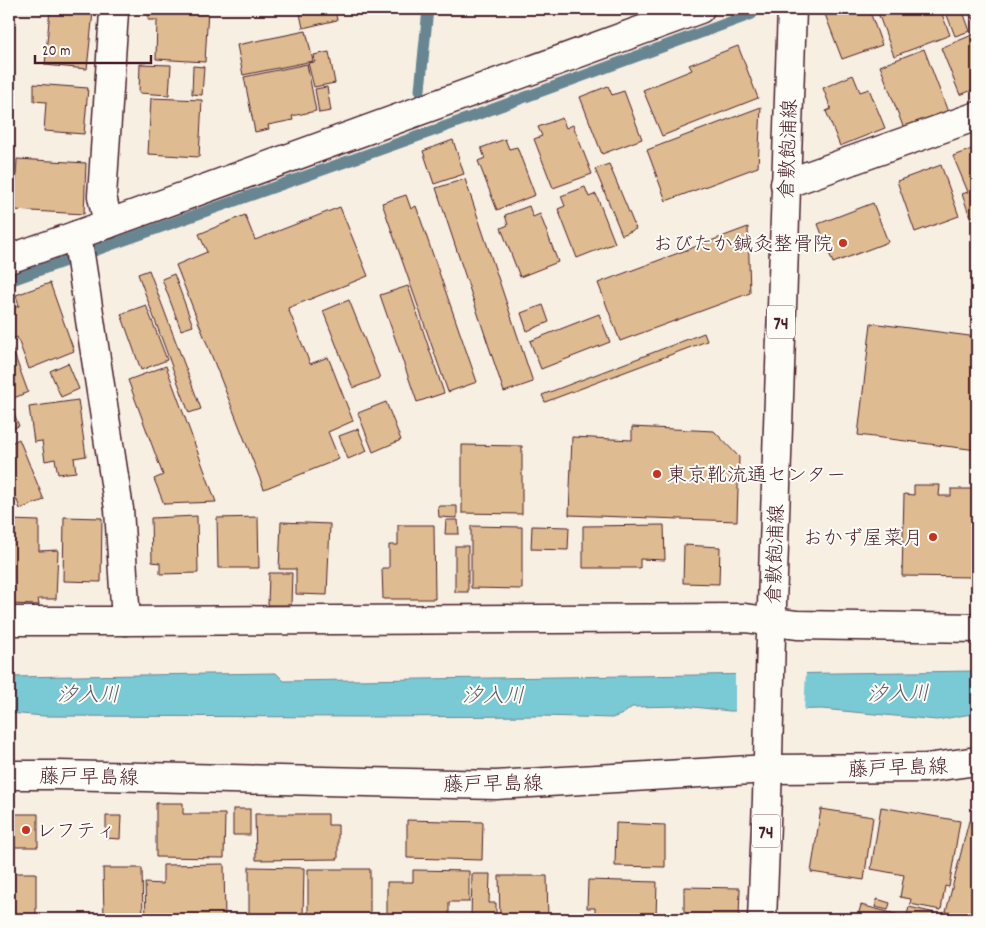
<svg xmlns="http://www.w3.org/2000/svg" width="986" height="928" font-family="Dekko,'Klee One',sans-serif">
<rect width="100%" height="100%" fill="#f7efe2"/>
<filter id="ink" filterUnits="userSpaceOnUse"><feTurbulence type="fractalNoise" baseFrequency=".02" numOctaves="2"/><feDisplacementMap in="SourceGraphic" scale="10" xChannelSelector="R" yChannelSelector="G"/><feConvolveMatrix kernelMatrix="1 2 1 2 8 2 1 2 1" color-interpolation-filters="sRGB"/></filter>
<g filter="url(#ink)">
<polygon fill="#7acad6" stroke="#678692" points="977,671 977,713 937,720 822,709 730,711 684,706 632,707 623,714 612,718 542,716 371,717 44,716 9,713 9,677 276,673 284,681"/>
<polygon fill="#f7efe2" points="806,671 804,712 735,713 735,672"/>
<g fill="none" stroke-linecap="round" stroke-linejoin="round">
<g stroke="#678692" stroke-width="11">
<polyline points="420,90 428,9"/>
<polyline points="9,281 430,132 752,14"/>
</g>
</g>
<g fill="#debb90" stroke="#4a1f2b">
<polygon points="50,9 93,12 87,69 45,65"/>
<polygon points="149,9 208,9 205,62 156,59 157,20 148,20"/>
<polygon points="299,9 335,9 337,20 303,28"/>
<polygon points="823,9 869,9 882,45 842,59"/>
<polygon points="889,9 940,9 950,35 894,56 878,13"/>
<polygon points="948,9 962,9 970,31 955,36 945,10"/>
<polygon points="971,9 977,9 977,19 974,20"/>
<polygon points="306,31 313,61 243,75 237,45"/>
<polygon points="977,33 977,88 960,95 941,48"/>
<polygon points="738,46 758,98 662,136 643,90 692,70 689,65"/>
<polygon points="924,49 948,112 904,129 880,66"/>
<polygon points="329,52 335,83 314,87 308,63 315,62 314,55"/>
<polygon points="140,64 171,65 169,95 139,93"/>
<polygon points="307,64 316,111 292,116 293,120 268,125 269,129 255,132 244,77"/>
<polygon points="193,66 204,67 202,95 192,94"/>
<polygon points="853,75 860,92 869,89 885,128 840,146 826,111 831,109 823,88"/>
<polygon points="34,84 88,88 84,134 44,131 46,102 34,101"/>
<polygon points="608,86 612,95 624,91 642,139 602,154 580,97"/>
<polygon points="327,87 331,111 319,113 315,89"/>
<polygon points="151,98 202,100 199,157 148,154"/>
<polygon points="761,107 758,167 666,201 647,150"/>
<polygon points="562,118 566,128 573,125 592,174 553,188 534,139 542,136 538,127"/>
<polygon points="505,139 509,149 517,147 535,195 497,210 478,161 485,158 481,148"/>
<polygon points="453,140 464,174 434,184 423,151"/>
<polygon points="977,147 977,215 970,217 962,194 968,192 953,156"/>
<polygon points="17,159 86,163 84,214 14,210"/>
<polygon points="609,164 636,229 622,235 595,169"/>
<polygon points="941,165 959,216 915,232 897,181"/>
<polygon points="465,179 533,382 504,392 436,188"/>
<polygon points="585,187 589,197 596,194 615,243 577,258 558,209 565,206 561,196"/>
<polygon points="406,195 411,209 416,206 477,382 448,392 382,203"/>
<polygon points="873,203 888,242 833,263 818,224"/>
<polygon points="529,206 533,217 540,214 558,262 520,277 501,228 508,225 505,215"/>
<polygon points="340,207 368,276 288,308 310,364 328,357 353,421 328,432 339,459 264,489 176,265 207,252 199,234 245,215 255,240"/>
<polygon points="748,227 750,293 620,341 598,283"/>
<polygon points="149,270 201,409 189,413 138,274"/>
<polygon points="174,274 193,326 181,330 162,279"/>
<polygon points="50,283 74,351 29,369 17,337 11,339 9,332 9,310 19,306 16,295"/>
<polygon points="408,286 444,393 417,402 380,295"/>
<polygon points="349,300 380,378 353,388 323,311"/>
<polygon points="146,305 167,360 141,370 121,314"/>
<polygon points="543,305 549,322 527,331 521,313"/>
<polygon points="599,314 610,342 541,369 530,341"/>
<polygon points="871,323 977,337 977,450 858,435"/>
<polygon points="704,333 707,341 545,402 542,395"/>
<polygon points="9,340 28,392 14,398 9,385"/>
<polygon points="68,363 79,389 61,397 50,371"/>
<polygon points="166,366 216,502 164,504 154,479 163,475 128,380"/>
<polygon points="78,400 86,456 74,458 76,472 58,474 55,459 45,461 42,441 34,442 29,407"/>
<polygon points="9,401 19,426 9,430"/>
<polygon points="386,402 401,440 373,452 358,413"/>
<polygon points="632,427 714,431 739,457 737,521 569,515 572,437 632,440"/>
<polygon points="358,429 367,451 348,459 339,436"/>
<polygon points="19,439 44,500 20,509 17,500 9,503 9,444"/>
<polygon points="462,445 522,446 522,514 462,513"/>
<polygon points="914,485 940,485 939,496 951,496 951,489 974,489 973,577 902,576 904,494 914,495"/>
<polygon points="438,506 457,506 457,518 439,517"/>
<polygon points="197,516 198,573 160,574 160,563 152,562 151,518"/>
<polygon points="64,517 102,518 101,582 63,581"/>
<polygon points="258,517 259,568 218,568 217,518"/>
<polygon points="9,520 39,521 39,551 58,550 56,599 38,599 39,605 9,604"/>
<polygon points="446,520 458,520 459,534 445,534"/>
<polygon points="281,522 330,524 327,595 296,594 296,569 279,569"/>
<polygon points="398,525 434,525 435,599 383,599 382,568 389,568 389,545 398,545"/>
<polygon points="664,525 665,560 640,559 640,568 583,568 583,526"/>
<polygon points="471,526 522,527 522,589 471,588"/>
<polygon points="532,526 569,527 568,550 531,549"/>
<polygon points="684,545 720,547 719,584 683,583"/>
<rect x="455" y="546" width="13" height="46"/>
<polygon points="269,573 292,573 291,605 268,605"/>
<polygon points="156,803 183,803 183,814 225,814 224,858 156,857"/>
<polygon points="881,807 960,821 949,887 945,886 941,910 910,904 911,899 900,897 904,875 871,869"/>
<rect x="233" y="809" width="17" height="26"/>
<polygon points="821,809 873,817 864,880 811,872"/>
<polygon points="15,814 38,814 38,847 14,847"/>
<polygon points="255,814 328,814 328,825 338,825 338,859 256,860"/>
<polygon points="106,816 121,816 120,839 106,838"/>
<polygon points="407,820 483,822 482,860 407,858"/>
<polygon points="969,821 977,824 977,919 972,919 946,912"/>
<polygon points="616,823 665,825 665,867 615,866"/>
<polygon points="224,864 225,919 146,919 145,883 163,884 163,865"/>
<polygon points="249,867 304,868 303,919 249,919"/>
<polygon points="103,868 142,868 143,919 104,919"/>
<polygon points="308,869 370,869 370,918 308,919"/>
<polygon points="413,870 469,871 469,902 449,902 449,919 387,919 387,882 413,882"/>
<polygon points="9,873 36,873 36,918 9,919"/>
<polygon points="472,874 490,874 489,903 496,903 496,919 471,919"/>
<polygon points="499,876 547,876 548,919 500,919"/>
<polygon points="588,880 657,882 656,919 595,919 595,908 587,908"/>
<polygon points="684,887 740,888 739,919 684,919"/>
<polygon points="877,899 890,903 888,910 875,907"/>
<polygon points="861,905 899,915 898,919 857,919"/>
<polygon points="909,907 935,913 933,919 906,919"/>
</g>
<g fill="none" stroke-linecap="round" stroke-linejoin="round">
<defs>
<g id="minor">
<polyline points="785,184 977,116"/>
<polyline points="108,224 102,196 114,12"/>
<polyline points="77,235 119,509 126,621"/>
<polyline points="9,259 77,235 700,9"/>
<polyline points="9,621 126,621 745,618 797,625 977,628"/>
</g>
<polyline id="secondary" points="9,775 58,775 496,785 768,769 926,768 977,761"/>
<polyline id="primary" points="762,919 767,799 771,635 792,9"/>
</defs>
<use href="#minor" stroke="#4a1f2b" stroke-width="31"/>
<use href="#secondary" stroke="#4a1f2b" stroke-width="31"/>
<use href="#primary" stroke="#4a1f2b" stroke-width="31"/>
<use href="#minor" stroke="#fdfcf7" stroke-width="28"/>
<use href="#secondary" stroke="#fdfcf7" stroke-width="28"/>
<use href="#primary" stroke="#fdfcf7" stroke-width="28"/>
</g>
</g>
<g fill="#c8321e" stroke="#fdfcf7" stroke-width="2">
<circle cx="843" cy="243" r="5"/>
<circle cx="657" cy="474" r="5"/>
<circle cx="933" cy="537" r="5"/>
<circle cx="26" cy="830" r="5"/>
</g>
<g text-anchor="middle" stroke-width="4" stroke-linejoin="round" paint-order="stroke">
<g fill="#fdfcf7" stroke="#806168" stroke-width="1">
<rect x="767" y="305.5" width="28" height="33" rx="4"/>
<rect x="752" y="814.5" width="28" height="33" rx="4"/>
</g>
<g font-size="19" font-weight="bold" fill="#4a1f2b">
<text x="781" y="329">74</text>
<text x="766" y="838">74</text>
</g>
<g font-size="20" fill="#4a1f2b" stroke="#fdfcf7">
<text transform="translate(787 149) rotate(-88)" y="7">倉敷飽浦線</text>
<text transform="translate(774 554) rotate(-88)" y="7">倉敷飽浦線</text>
<text transform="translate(898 767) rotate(-2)" y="7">藤戸早島線</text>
<text transform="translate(89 776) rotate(1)" y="7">藤戸早島線</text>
<text transform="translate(493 783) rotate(-1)" y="7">藤戸早島線</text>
</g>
<g font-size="20" fill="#4a1f2b" stroke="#fdfcf7" text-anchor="end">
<text x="833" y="250">おびたか鍼灸整骨院</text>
<text x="667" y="481" text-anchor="start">東京靴流通センター</text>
<text x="923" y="544">おかず屋菜月</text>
<text x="36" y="837" text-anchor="start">レフティ</text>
</g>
<g font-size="21" font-style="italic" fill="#5b5b67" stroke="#fdfcf7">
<text transform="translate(898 693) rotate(-1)" y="7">汐入川</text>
<text x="88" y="701">汐入川</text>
<text x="493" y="702">汐入川</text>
</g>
</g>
<rect width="986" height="928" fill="none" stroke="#fdfcf7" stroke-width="30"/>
<rect x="15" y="15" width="956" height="898" fill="none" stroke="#4a1f2b" stroke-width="2" filter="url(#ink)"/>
<path d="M35 55v8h116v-8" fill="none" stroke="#4a1f2b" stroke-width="2.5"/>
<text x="42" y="55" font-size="15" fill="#4a1f2b" stroke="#fdfcf7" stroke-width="4" paint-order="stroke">20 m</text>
</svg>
